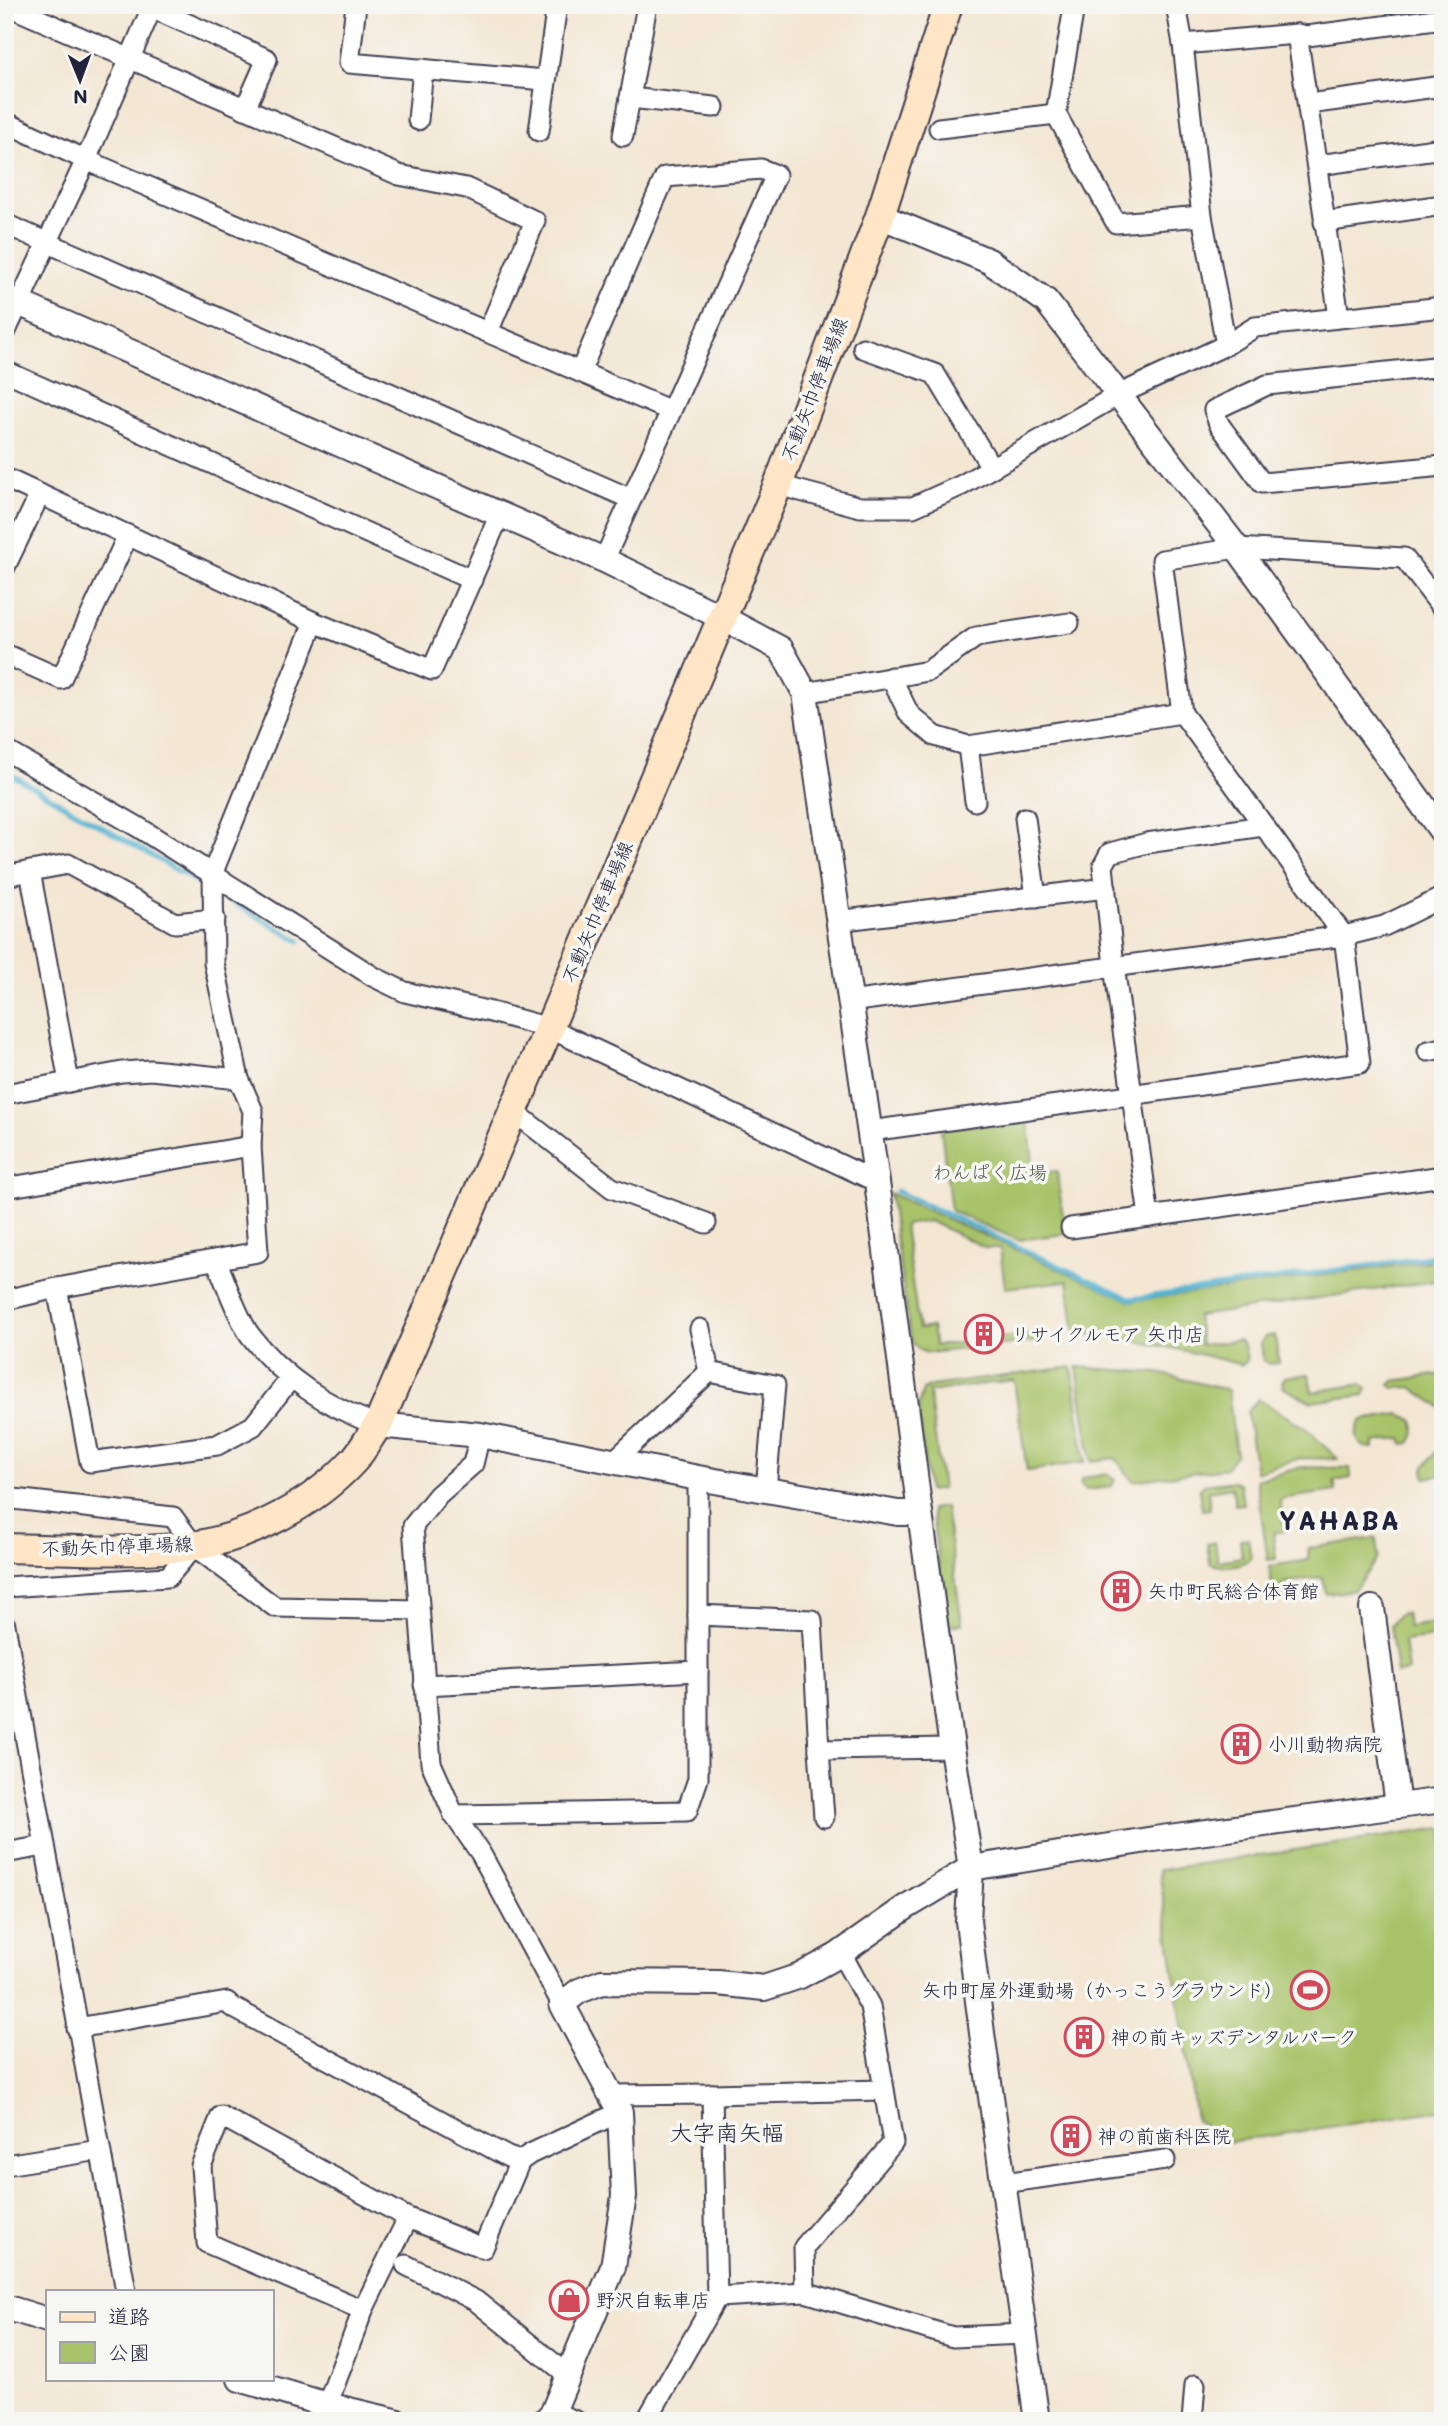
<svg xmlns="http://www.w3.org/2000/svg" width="1448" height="2426" font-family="Mali,'Klee One',sans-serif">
<rect width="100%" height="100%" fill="#f6f6f2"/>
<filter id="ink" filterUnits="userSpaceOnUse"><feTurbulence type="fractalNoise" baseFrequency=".0143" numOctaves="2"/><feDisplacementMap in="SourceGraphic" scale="14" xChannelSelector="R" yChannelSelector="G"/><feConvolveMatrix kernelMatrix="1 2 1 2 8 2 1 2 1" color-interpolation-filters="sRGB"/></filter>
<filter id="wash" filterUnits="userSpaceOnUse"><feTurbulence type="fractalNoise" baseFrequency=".00686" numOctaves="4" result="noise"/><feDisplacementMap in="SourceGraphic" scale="28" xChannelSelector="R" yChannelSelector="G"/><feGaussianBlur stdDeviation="1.57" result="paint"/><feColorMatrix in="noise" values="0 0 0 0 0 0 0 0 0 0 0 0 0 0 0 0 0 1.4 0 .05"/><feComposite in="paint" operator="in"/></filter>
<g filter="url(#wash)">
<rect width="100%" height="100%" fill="#f3e6d2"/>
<g fill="#a7c268" stroke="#647252" stroke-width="2">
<polygon points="1028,1118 1034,1173 1057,1171 1065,1234 1018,1240 951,1211 941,1129"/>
<path d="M889 1193 1131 1301 1443 1259V1280L1197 1316 1201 1345 1239 1340 1244 1345 1247 1361 1242 1365C1186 1350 1133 1338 1075 1333L1068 1281 1005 1288 1000 1248H986L929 1221 904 1225 919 1329 932 1327 935 1346 1041 1333V1337L1039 1341 928 1353C917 1351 913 1345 910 1335Z"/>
<polygon points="1275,1335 1279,1363 1269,1364 1263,1360 1261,1343 1265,1337"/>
<polygon points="1072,1367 1085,1462 1027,1471 1014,1380 929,1392 942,1489 928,1491 918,1407 923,1390 931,1386"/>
<polygon points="1077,1367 1158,1373 1228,1390 1236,1455 1226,1468 1133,1481 1115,1458 1091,1461"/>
<polygon points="1309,1374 1312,1392 1362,1384 1367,1389 1364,1395 1312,1402 1284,1388 1282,1382 1285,1377"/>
<polygon points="1443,1374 1443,1409 1411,1387 1394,1388 1390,1385 1394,1381"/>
<polygon points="1258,1399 1304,1427 1338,1459 1300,1458 1256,1472 1247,1412"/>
<path d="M1400 1414 1413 1420C1416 1429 1416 1435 1410 1443L1403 1444 1401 1438 1374 1442V1448C1356 1449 1352 1433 1362 1420Z"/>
<polygon points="1443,1442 1443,1475 1425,1478 1424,1468"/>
<polygon points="1302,1467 1350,1468 1351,1478 1334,1481 1336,1491 1280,1499 1285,1531 1273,1533 1276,1559 1268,1560 1256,1480"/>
<polygon points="1108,1474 1115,1480 1111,1487 1086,1490 1080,1484 1083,1478"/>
<polygon points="1234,1481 1240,1484 1243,1504 1235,1505 1232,1487 1208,1491 1210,1509 1202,1510 1199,1490 1204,1485"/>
<polygon points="945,1507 962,1624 948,1626 931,1509"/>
<path d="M1248 1538 1251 1558C1243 1566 1220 1569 1210 1563L1207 1544 1215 1542 1218 1561 1242 1557 1240 1539Z"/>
<polygon points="1376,1538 1378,1558 1354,1590 1326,1594 1323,1577 1283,1583 1285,1600 1273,1591 1269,1566 1309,1560 1308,1548"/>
<polygon points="1406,1613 1408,1627 1443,1622 1443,1636 1404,1641 1408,1671 1397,1673 1390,1626 1399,1614"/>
<polygon points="1443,1828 1443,2110 1229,2142 1196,2120 1159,1870"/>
</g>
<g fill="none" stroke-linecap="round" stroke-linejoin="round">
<g stroke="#53b3d1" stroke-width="5">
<polyline points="5,771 197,882"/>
<polyline points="194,880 209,889"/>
<polyline points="218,894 300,941"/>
<polyline points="896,1191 1131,1299 1443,1255"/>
</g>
</g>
</g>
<g filter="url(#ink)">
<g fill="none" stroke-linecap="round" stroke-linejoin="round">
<defs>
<g id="minor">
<polyline points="6,5 399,175 466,188 535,221 488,332"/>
<polyline points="356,5 349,63 545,80"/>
<polyline points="1176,5 1183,44 1202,216 1226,345"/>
<polyline points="152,8 267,59 245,109"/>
<polyline points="1297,34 1307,36 1443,18"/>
<polyline points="1183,44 1297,34 1339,317"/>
<polyline points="630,98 714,107"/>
<polyline points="1308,104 1443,86"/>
<polyline points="1056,114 1074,7 1084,5"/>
<polyline points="418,120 423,69"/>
<polyline points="5,122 86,160 671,411 604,560"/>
<polyline points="939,128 1056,114 1116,223 1202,216"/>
<polyline points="539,131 557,5"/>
<polyline points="623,136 647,5"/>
<polyline points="1318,165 1443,148"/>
<polyline points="1324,222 1443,205"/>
<polyline points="5,224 631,499"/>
<polyline points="5,333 86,160 153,5"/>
<polyline points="863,348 935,374 991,467"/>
<polyline points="1443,366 1267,385 1214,410 1219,424 1262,483 1443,466"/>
<polyline points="5,371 472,580"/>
<polyline points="580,372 665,177 761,169 776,175 671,411"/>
<polyline points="5,478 314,622 432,670 500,514"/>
<polyline points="778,485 860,507 913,507 962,485 1118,395 1226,345 1255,327 1443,307"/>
<polyline points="5,567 40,494"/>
<polyline points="5,654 61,679 128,535"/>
<polyline points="891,677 909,714 935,736 968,746 1182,713"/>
<polyline points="805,693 928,671 976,637 1069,623"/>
<polyline points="968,746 975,801"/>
<polyline points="5,750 138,827 374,977 405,992 491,1012 549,1028 877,1182"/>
<polyline points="1025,818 1036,897"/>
<polyline points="1263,826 1147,843 1110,853 1103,866 1114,966 1149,1217 1443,1176"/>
<polyline points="30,871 69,1082"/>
<polyline points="5,876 68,864 175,923 215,919"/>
<polyline points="837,921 1106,888"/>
<polyline points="849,1002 1344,936 1384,926 1443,897"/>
<polyline points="1428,1051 1443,1048"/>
<polyline points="5,1094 122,1072 151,1070 239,1079"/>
<polyline points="513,1111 612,1188 706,1223"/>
<polyline points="870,1131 1360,1063 1344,936 1182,713 1162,560 1237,548 1404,558 1443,609"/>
<polyline points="5,1188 251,1146"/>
<polyline points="1071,1228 1149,1217"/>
<path d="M216 1260C225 1280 238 1319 250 1335 281 1377 329 1408 378 1425"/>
<polyline points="57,1288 90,1462 217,1445 253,1426 291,1378"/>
<polyline points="5,1300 57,1288 258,1252 251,1146 253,1111 239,1079 214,963 213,872 314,622"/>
<polyline points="700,1329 709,1372 775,1385 766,1490"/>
<polyline points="480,1435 473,1464 438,1495 413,1526 431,1763 454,1815 481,1854 562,2004"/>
<polyline points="614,1461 709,1372"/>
<polyline points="698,1478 698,1615"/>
<polyline points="5,1498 173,1517 194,1546 275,1607 418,1610"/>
<polyline points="5,1587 168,1577 194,1546"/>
<polyline points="5,1625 126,2291"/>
<polyline points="424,1685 698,1671"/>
<polyline points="819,1750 824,1817"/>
<polyline points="454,1815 687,1811 698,1779 698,1615 812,1620 819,1750 952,1748"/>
<polyline points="5,1853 44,1846"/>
<polyline points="77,2028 227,2002 232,2007 508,2157 520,2161"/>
<polyline points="712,2094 884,2090"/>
<polyline points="611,2095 712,2094 717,2297 646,2421"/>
<polyline points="5,2165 100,2150"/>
<polyline points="1004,2183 1165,2160"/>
<polyline points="406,2265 476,2301 568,2375"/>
<polyline points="805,2292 804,2247 893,2143 870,2006 841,1953"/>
<polyline points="717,2297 805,2292 953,2337 1025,2334"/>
<polyline points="363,2310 207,2243 201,2166 221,2116 408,2218 483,2248 520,2161 530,2154 620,2112"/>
<polyline points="327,2405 363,2310 408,2218"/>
<polyline points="553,2412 576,2421"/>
<polyline points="1192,2421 1195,2385"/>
</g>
<g id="tertiary">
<polyline points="880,216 989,261 1046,301 1237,548 1443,833"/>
<polyline points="5,297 604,560 721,617 781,649 805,693 877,1182 920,1513"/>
<polyline points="378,1425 480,1435 698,1478 898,1513 920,1513 952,1748 971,1868 968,1921 982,2033 1037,2421"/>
<polyline points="1372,1608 1398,1806"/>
<polyline points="5,2307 47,2320"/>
<polyline points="240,2379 327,2405 395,2421"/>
<polyline points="545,2421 553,2412 613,2267 624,2196 620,2112 562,2004 579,1991 602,1982 718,1983 764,1988 800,1976 838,1955 906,1907 971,1868 1154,1839 1443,1800"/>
</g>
<path id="secondary" d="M5 1548C67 1549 131 1554 192 1546 250 1538 315 1503 354 1460 363 1450 370 1436 378 1425L549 1028 778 485 880 216 948 5"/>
</defs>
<use href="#minor" stroke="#413f52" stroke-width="23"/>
<use href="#tertiary" stroke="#413f52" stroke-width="28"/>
<use href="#secondary" stroke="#413f52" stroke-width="32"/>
<use href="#minor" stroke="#fff" stroke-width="19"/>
<use href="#tertiary" stroke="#fff" stroke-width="24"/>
<use href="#secondary" stroke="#fee5c5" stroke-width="28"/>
</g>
</g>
<defs>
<symbol id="building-ring" viewBox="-11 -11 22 22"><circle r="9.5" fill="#f6f6f2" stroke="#d1495b" stroke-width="1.5"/><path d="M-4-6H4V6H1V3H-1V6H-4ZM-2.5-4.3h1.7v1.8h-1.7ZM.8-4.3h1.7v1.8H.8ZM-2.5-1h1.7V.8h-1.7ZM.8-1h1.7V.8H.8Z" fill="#d1495b"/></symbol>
<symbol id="stadium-ring" viewBox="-11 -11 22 22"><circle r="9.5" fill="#f6f6f2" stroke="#d1495b" stroke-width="1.5"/><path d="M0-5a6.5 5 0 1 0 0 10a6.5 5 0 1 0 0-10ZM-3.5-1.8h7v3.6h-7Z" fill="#d1495b"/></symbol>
<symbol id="shop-ring" viewBox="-11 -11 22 22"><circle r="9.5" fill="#f6f6f2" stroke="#d1495b" stroke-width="1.5"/><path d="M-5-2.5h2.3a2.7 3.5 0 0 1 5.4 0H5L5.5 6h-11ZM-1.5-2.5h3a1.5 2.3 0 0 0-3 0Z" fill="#d1495b"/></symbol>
</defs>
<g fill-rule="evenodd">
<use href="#building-ring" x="962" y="1312" width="44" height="44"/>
<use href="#building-ring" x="1099" y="1569" width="44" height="44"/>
<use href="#building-ring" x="1219" y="1722" width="44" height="44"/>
<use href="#stadium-ring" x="1288" y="1968" width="44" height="44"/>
<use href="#building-ring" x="1062" y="2015" width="44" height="44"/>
<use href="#building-ring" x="1049" y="2114" width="44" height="44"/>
<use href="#shop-ring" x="547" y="2278" width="44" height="44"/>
</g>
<g text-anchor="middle" stroke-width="7" stroke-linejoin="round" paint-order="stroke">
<g font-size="19" fill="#22223b" stroke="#f6f6f2">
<text transform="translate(814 389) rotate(-69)" y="7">不動矢巾停車場線</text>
<text transform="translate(597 912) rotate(-67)" y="7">不動矢巾停車場線</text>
<text transform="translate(117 1546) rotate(-2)" y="7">不動矢巾停車場線</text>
</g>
<g font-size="19" fill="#515a4b" stroke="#f6f6f2">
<text x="990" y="1179">わんぱく広場</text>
</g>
<g font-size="19" fill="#22223b" stroke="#f6f6f2" text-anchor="start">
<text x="1011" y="1341">リサイクルモア 矢巾店</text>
<text x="1148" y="1598">矢巾町民総合体育館</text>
<text x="1268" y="1751">小川動物病院</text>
<text x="1283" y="1997" text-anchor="end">矢巾町屋外運動場（かっこうグラウンド）</text>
<text x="1111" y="2044">神の前キッズデンタルパーク</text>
<text x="1098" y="2143">神の前歯科医院</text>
<text x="596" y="2307">野沢自転車店</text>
</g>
<g font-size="23" fill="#22223b" stroke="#f6f6f2">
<text x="727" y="2141">大字南矢幅</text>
</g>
<g font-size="26" font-weight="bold" letter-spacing="2" fill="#22223b" stroke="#f6f6f2">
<text x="1340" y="1530">YAHABA</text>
</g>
</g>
<rect width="1448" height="2426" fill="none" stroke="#f6f6f2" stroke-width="28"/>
<rect x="46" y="2290" width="228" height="91" fill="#f6f6f2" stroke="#a1a1a9" stroke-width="2"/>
<rect x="60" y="2312" width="35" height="10" fill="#fee5c5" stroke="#a1a1a9" stroke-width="2"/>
<text x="108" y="2324" font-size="21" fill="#22223b">道路</text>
<rect x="60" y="2342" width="35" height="21" fill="#a7c268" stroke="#a1a1a9" stroke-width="2"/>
<text x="108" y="2360" font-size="21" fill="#22223b">公園</text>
<g transform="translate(80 80) rotate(179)" stroke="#f6f6f2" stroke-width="5" paint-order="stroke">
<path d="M0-5L12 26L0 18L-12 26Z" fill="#22223b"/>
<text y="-10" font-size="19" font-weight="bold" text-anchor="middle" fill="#22223b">N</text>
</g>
</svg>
